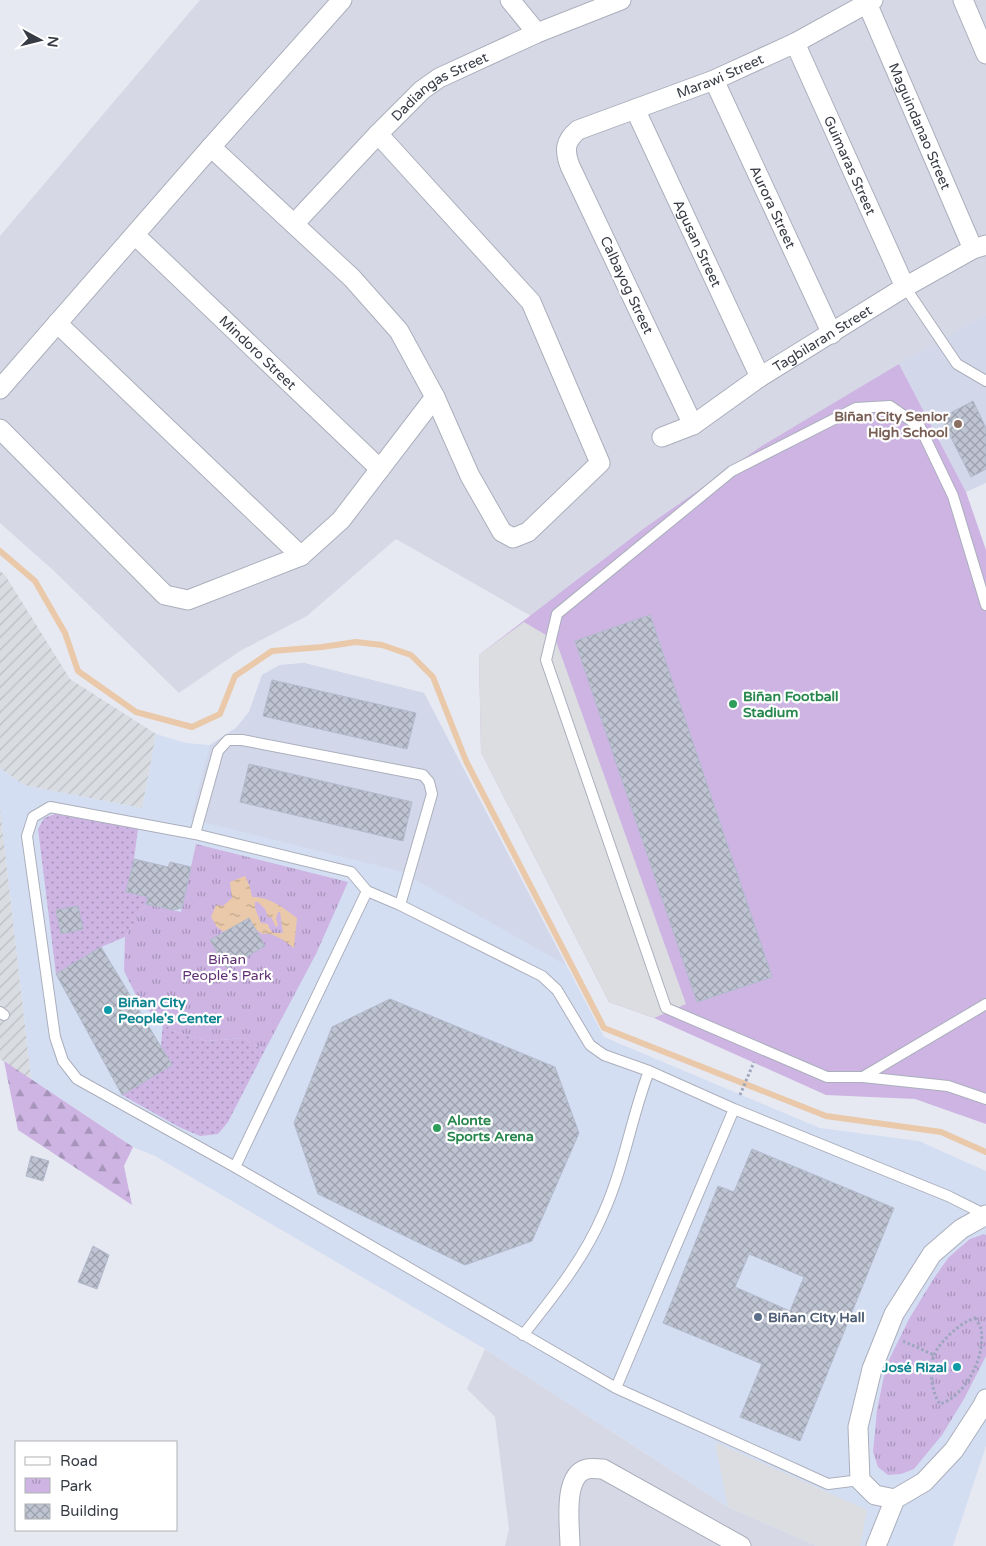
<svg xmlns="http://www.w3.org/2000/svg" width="986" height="1546" font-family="'Varela Round',sans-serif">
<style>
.residential{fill:#d6d9e5}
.commercial{fill:#d4def2}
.industrial{fill:url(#industrial-furrows)}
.education{fill:#d2d7ea}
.grass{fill:url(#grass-dots)}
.forest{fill:url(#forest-firs)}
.park{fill:url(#park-tufts)}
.pitch{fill:#cdb4e3}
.parking{fill:#dcdde0}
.water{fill:url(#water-ripples);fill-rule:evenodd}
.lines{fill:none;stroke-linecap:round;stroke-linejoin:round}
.stream{stroke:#e9c9a9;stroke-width:6}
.building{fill:url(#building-cross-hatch);stroke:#b2bacd;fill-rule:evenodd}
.service-casing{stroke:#abafbc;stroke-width:12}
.minor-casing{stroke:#abafbc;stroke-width:21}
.path{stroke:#9da6bd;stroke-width:3;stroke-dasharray:2.5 2.5;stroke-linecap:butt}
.service{stroke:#fff;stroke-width:10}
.minor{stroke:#fff;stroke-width:19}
.education-dot{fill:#8d6e63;stroke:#fff;stroke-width:2}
.leisure-dot{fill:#2e9e5b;stroke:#fff;stroke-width:2}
.culture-dot{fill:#0f9aa8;stroke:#fff;stroke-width:2}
.service-dot{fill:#5c6f8a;stroke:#fff;stroke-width:2}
.labels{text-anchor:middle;stroke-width:4.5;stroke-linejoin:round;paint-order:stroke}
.street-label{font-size:14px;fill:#373b44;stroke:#fff}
.education-label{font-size:14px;font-weight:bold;fill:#785e54;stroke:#fff;text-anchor:end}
.leisure-label{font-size:14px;font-weight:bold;fill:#27864d;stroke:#fff;text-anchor:start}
.park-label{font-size:14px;fill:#5e2f71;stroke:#fff}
.culture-label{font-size:14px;font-weight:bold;fill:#0d838f;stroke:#fff;text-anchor:start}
.service-label{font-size:14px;font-weight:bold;fill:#4e5e75;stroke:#fff;text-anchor:start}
</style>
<defs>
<pattern id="industrial-furrows" width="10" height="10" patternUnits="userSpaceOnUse" patternTransform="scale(1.25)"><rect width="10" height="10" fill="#d9dce1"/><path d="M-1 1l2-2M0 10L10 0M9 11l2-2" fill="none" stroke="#bbbec2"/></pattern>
<pattern id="grass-dots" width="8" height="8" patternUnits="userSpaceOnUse" patternTransform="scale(1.25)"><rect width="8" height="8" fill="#cdb4e3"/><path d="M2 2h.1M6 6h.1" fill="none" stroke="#a794ba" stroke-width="1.8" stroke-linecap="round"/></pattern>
<pattern id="forest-firs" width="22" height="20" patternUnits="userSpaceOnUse" patternTransform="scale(1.25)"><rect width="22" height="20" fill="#cdb4e3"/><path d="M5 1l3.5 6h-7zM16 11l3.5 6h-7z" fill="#a794ba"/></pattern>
<pattern id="park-tufts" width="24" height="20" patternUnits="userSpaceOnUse" patternTransform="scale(1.25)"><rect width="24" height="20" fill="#cdb4e3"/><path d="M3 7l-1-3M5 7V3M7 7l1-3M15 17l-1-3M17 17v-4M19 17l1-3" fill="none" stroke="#a794ba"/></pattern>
<pattern id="water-ripples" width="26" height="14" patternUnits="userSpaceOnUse" patternTransform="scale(1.25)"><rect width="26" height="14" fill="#e9c9a9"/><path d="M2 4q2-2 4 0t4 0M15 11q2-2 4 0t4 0" fill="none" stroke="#bea48b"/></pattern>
<pattern id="building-cross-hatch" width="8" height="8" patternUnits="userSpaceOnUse" patternTransform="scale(1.25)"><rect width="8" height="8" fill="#bec4d2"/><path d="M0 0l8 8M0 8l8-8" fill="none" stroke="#9ba0ac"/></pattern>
</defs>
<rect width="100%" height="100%" fill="#e7e9f2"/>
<path class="residential" d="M 200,0 L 986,0 L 986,314 L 760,447 L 643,529 L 531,616 L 396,539 L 307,616 L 240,651 L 179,693 L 54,571 L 0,523 L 0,236 Z
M 485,1349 L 728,1507 L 817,1546 L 505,1546 L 509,1529 L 495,1417 L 467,1389 Z"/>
<path class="commercial" d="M 304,663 L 424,693 L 604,1037 L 820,1128 L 919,1141 L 986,1171 L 986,1446 L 953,1546 L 817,1546 L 728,1507 L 485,1349 L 155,1156 L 133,1147 L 31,1079 L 0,808 L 0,768 L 24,785 L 142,808 L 156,734 L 186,743 L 210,745 L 236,728 L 249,712 L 262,675 L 280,665 Z"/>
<path class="industrial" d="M 0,571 L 5,575 L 70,679 L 156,734 L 142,808 L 24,785 L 0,768 Z
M 0,808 L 31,1079 L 0,1059 Z"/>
<path class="education" d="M 986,314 L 986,483 L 966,492 L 899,364 Z
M 304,663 L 424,693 L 566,965 L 400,871 L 191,819 L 210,745 L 236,728 L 249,712 L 262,675 L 280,665 Z"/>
<path class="grass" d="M 55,814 L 138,829 L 134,859 L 126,892 L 148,897 L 146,904 L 125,937 L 101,947 L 56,974 L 38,829 L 44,818 Z
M 163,1022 L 173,1031 L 207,1041 L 243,1038 L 265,1050 L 228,1122 L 218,1134 L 200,1136 L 179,1127 L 122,1095 L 172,1065 L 161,1046 Z"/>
<path class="forest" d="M 4,1061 L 133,1147 L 124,1166 L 132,1205 L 18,1130 Z"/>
<path class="park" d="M 196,844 L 348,882 L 316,954 L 265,1050 L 243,1038 L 207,1041 L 173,1031 L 153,1015 L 138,999 L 124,971 L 125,937 L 146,904 L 181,912 Z
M 984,1234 L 986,1235 L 986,1356 L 964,1399 L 942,1435 L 914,1469 L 901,1474 L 888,1475 L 878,1467 L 873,1452 L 877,1410 L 886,1366 L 909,1319 L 934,1278 L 949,1257 L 970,1239 Z"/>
<path class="pitch" d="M 899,364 L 966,492 L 986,550 L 986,1124 L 915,1099 L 826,1095 L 654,1018 L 609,1002 L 481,752 L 479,655 L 643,529 L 760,447 Z"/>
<path class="parking" d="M 524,622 L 556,641 L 686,1004 L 654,1018 L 609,1002 L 481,752 L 479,655 Z
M 715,1442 L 867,1510 L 860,1546 L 817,1546 L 728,1507 Z"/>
<path class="water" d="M 245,876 L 250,887 L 252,897 C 269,896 284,908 297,918 L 294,948 C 285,941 273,932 262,934 L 254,928 L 224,932 L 217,927 L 211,917 L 216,905 L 223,906 L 232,898 L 230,882 ZM 255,902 L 258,902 L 265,909 L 268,917 L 271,917 L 276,927 L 278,925 L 276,919 L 278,912 L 280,912 L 283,933 L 273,933 L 269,928 L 268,924 L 261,923 L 255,908 Z"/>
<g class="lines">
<path class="stream" d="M 0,551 L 35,581 L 65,633 L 78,671 L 136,712 L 192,727 L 220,714 L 235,676 L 272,651 L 322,647 L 356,642 L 382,645 L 411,655 L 433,677 L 466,761 L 604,1028 L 826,1116 L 941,1132 L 986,1152"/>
</g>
<path class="building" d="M 973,401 L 986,428 L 986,469 L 971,477 L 941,418 Z
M 650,615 L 772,977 L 697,1002 L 575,641 Z
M 272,680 L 416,713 L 407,749 L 263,716 Z
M 249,764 L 412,802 L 403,841 L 240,802 Z
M 134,859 L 168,867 L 170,862 L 191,867 L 182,908 L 173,910 L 146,904 L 148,897 L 126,892 Z
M 78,906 L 83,929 L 61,934 L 56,910 Z
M 249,918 L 265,946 L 227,968 L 210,940 Z
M 101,947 L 172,1065 L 122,1095 L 56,974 Z
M 390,999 L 555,1067 L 579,1133 L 532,1241 L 465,1265 L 318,1194 L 294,1123 L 332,1027 Z
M 752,1149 L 894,1208 L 800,1441 L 740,1417 L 762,1364 L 663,1323 L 718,1186 L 734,1192 ZM 749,1254 L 804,1277 L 790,1311 L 735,1287 Z
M 31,1156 L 49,1161 L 43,1181 L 26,1176 Z
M 93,1246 L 109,1255 L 97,1289 L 78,1282 Z"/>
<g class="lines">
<defs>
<path id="service" d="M 905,287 L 957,364 L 986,381
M 986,605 L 953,496 L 920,427 L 890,406 L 856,408 L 732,471 L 557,614 L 546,660 L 666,1008 L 827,1077 L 863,1077 L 948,1086 L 986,1099
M 195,834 L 218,751 L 228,740 L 242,740 L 423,775 L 429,782 L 432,794 L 400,905
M 0,1012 L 4,1015
M 863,1077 L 986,1004
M 235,1167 L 367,891
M 523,1335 C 553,1297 584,1259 603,1214 C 624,1168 631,1118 649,1071
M 616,1388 L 734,1109
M 860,1480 L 828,1484 L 616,1388 L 235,1167 L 77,1079 L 63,1061 L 55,1037 L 27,836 L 33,817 L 50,807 L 195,834 L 351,872 L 367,891 L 400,905 L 542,976 L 557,990 L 590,1045 L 604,1055 L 649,1071 L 734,1109 L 948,1196 L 986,1215"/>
<g id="minor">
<path d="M 510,0 L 537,33"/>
<path d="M 963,0 L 986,54"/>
<path id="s1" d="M 867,3 L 973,249"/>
<path id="s2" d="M 795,43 L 905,287"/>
<path id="s3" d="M 714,80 L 832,334"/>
<path id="s4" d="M 635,109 L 760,377"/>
<path d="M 211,147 L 352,278 L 399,331 L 435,397 L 470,476 L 502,532 L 513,538 L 528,532 L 600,463 L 531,302 L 378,134"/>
<path id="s5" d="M 294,224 L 378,134 L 422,90 L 439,78 L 537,33 L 621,0"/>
<path id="s6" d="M 135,235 L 380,469"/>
<path d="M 57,323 L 301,556"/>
<path d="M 0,389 L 211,147 L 342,0"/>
<path id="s7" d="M 693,425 L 570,166 C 564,150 565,141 578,130 L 714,80 L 795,43 L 873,0"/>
<path d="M 0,429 L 165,595 L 188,600 L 301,556 L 341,520 L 435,397"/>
<path id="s8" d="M 662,437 L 693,425 L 760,377 L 905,287 L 973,249 L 986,245"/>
<path d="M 895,1499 L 875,1495 L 860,1480 L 858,1427 L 872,1369 L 894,1314 L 932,1254 L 961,1229 L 986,1215"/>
<path d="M 570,1546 C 570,1527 562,1475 587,1469 C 591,1468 598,1469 603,1469 L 741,1546"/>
<path d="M 876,1546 L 895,1499 L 924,1482 L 954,1450 L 982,1407 L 986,1399"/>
</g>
</defs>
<use href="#service" class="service-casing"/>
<use href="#minor" class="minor-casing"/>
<path class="path" d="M 740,1095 L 754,1062
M 975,1318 C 977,1321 980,1325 981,1329 C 986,1356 966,1396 940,1404 C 931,1392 929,1368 934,1355 C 940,1341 961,1322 975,1318 Z
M 903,1341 L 934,1355"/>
<use href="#service" class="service"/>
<use href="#minor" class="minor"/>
</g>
<circle class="education-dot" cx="958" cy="424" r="5"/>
<g class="leisure-dot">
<circle cx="733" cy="704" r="5"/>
<circle cx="437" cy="1128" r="5"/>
</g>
<g class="culture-dot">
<circle cx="108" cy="1010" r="5"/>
<circle cx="957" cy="1367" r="5"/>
</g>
<circle class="service-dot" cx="758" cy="1317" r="5"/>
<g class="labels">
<g class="street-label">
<text dy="5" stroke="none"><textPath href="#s7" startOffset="479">Marawi Street</textPath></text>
<text dy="5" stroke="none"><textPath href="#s5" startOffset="202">Dadiangas Street</textPath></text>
<text dy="5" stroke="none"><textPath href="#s1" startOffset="134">Maguindanao Street</textPath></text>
<text dy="5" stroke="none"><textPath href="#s2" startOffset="134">Guimaras Street</textPath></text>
<text dy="5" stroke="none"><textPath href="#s3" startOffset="140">Aurora Street</textPath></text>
<text dy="5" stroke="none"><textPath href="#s4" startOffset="148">Agusan Street</textPath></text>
<text transform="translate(627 285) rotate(65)" y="5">Calbayog Street</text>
<text dy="5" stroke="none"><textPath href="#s8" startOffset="189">Tagbilaran Street</textPath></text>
<text dy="5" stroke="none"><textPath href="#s6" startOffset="170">Mindoro Street</textPath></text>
</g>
<g class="education-label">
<text x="948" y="421">Biñan City Senior<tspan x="948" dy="16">High School</tspan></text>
</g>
<g class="leisure-label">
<text x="743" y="701">Biñan Football<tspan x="743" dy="16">Stadium</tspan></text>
<text x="447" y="1125">Alonte<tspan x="447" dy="16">Sports Arena</tspan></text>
</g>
<g class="park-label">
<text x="227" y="964">Biñan<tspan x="227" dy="16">People's Park</tspan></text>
</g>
<g class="culture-label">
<text x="118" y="1007">Biñan City<tspan x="118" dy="16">People's Center</tspan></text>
<text x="947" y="1372" text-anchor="end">José Rizal</text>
</g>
<g class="service-label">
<text x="768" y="1322">Biñan City Hall</text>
</g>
</g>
<rect x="15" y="1441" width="162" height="90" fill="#ffffff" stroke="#afb1b4"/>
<rect x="25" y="1457" width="25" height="8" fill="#ffffff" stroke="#afb1b4"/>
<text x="60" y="1466" font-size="15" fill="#373b44">Road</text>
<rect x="25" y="1478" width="25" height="15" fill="url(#park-tufts)" stroke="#afb1b4"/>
<text x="60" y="1491" font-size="15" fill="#373b44">Park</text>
<rect x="25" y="1504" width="25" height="15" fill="url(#building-cross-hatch)" stroke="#afb1b4"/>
<text x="60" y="1516" font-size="15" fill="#373b44">Building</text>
<g transform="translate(40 40) rotate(97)" stroke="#ffffff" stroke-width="4" paint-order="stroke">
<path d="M0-4L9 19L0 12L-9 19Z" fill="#373b44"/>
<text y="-8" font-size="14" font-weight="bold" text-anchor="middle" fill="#373b44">N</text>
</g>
</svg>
